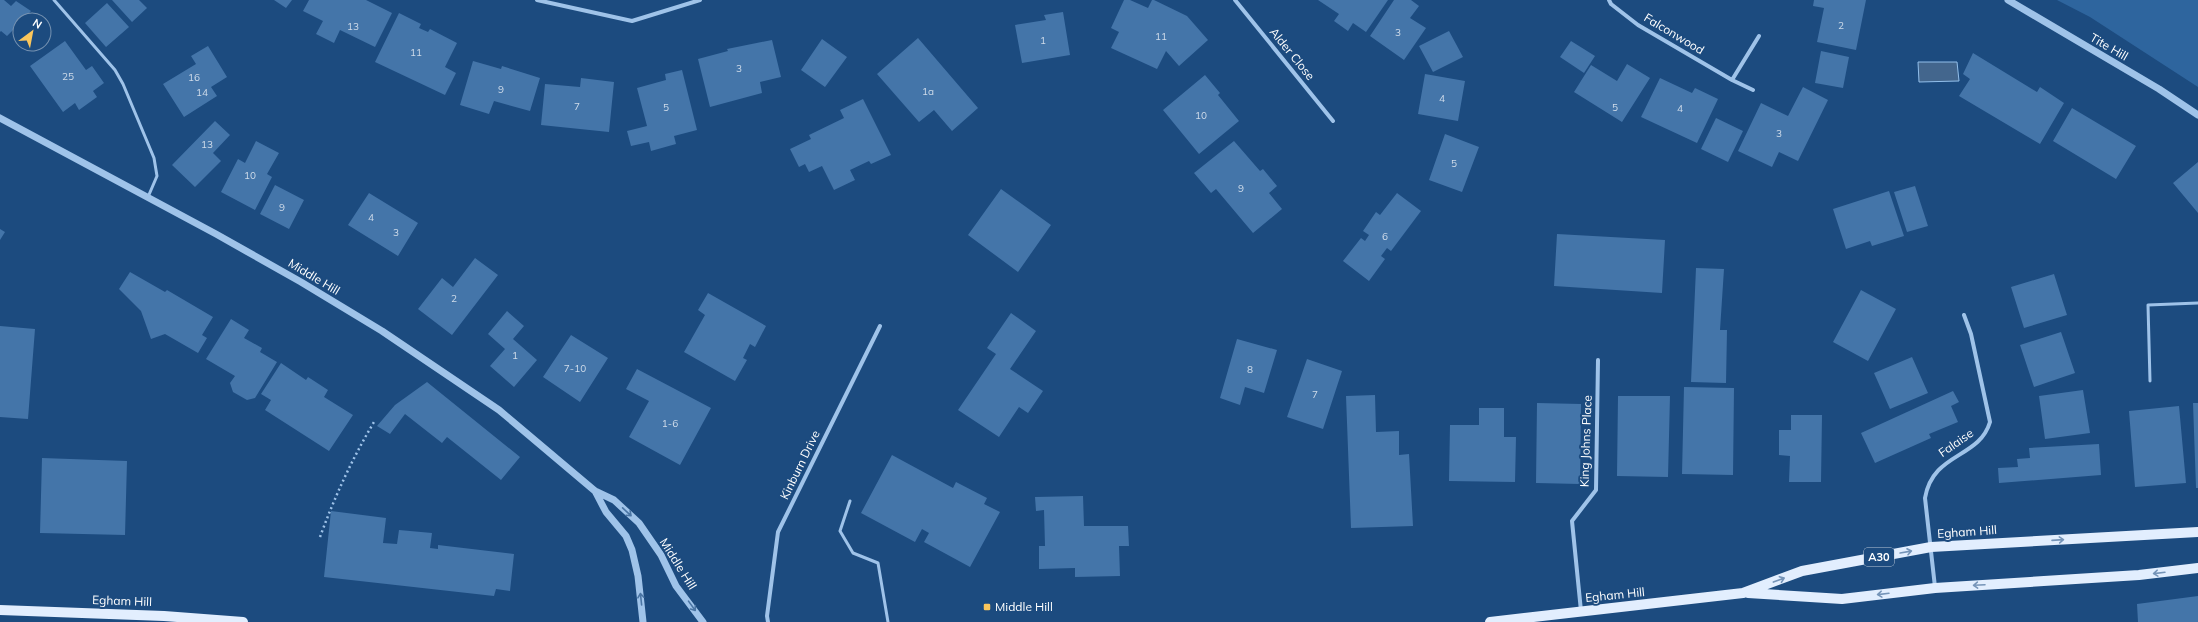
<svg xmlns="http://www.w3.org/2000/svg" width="2198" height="622" font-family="Mulish,sans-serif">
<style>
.green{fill:#2e659e}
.water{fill:#43668d;stroke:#92bfeb}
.building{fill:#4475a9}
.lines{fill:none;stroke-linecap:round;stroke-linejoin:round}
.path{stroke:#9fc3e9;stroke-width:2.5;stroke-dasharray:2 3;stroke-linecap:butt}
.service{stroke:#9fc3e9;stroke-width:3}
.minor{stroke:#9fc3e9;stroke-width:4}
.tertiary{stroke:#9fc3e9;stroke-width:7}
.primary{stroke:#e2eefe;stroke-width:10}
.oneway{stroke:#4a75a4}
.oneway2{stroke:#7594b8}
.poi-dot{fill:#fac65c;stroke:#1c4b7f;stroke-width:1.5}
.labels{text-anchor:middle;stroke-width:4;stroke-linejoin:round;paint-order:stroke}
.number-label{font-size:10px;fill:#d0dcea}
.shield{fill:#1c4b7f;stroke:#bbc9d9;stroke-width:1}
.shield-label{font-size:11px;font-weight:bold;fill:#fff}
.street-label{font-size:12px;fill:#fff;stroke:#1c4b7f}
.poi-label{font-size:12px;fill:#fff;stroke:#1c4b7f;text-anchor:start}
</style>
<rect width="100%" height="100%" fill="#1c4b7f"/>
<path class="green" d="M 2057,0 L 2198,0 L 2198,87 L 2090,17 Z"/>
<path class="water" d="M 1918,62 L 1957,62 L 1959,81 L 1919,82 Z"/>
<path class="building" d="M 0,0 L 4,0 L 11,6 L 16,1 L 31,11 L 23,20 L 20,20 L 20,23 L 7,36 L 1,31 L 0,32 Z
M 112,0 L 139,0 L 147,8 L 132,22 Z
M 274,0 L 292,0 L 286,8 Z
M 309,0 L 366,0 L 392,13 L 375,47 L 340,30 L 334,43 L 316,34 L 323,21 L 303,11 Z
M 1124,0 L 1130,0 L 1148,8 L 1152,0 L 1154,0 L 1187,16 L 1208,40 L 1179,66 L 1166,51 L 1157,69 L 1111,48 L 1119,32 L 1111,28 Z
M 1318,0 L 1388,0 L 1366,32 L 1353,23 L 1348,31 L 1334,21 L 1339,14 Z
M 1394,0 L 1411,0 L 1419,6 L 1410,18 L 1426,28 L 1404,60 L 1370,36 Z
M 1814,0 L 1866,0 L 1856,50 L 1817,42 L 1824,8 L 1813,6 Z
M 107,3 L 129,27 L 106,47 L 85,23 Z
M 1063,12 L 1070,55 L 1022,63 L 1015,25 L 1046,20 L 1044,15 Z
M 399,13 L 421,24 L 419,28 L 428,32 L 430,29 L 457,43 L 445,67 L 456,73 L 445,95 L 375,62 Z
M 1449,31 L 1463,57 L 1433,72 L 1419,46 Z
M 918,38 L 978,108 L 952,131 L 934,110 L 919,122 L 877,74 Z
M 822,39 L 847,57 L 825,87 L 801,70 Z
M 772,40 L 781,77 L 760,82 L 762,93 L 710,107 L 698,59 L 728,51 L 727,49 Z
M 65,41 L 86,70 L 92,66 L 104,83 L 93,91 L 97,97 L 79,110 L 75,103 L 63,112 L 30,66 Z
M 1571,41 L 1595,56 L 1584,73 L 1560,57 Z
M 208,46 L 227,77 L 211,87 L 217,96 L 184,117 L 163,84 L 196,64 L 191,56 Z
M 1821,51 L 1849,57 L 1843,88 L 1815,83 Z
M 1973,53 L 2037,92 L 2040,87 L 2064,103 L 2040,144 L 1959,96 L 1970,79 L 1963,74 Z
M 473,61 L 501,69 L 502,66 L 540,78 L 530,111 L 494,101 L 489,114 L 460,105 Z
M 1627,64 L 1650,78 L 1622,122 L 1574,92 L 1591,65 L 1617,81 Z
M 682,70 L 697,130 L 674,136 L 676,144 L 651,151 L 649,142 L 631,146 L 627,131 L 647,126 L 637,88 L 666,80 L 665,74 Z
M 1425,74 L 1465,81 L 1458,121 L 1418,114 Z
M 1205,75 L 1220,93 L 1218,95 L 1239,121 L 1199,154 L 1163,110 Z
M 581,78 L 614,82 L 609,132 L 541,125 L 545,84 L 580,87 Z
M 1660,78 L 1692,93 L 1695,88 L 1718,99 L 1697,143 L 1641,117 Z
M 1803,87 L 1828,100 L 1798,161 L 1779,152 L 1772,167 L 1738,151 L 1761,103 L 1788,116 Z
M 863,99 L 891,155 L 871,164 L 869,161 L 850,170 L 855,180 L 834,190 L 822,166 L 809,172 L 805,164 L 799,167 L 790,149 L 811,139 L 809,135 L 844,118 L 840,110 Z
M 2072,108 L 2136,146 L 2116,179 L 2053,141 Z
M 1716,118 L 1743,131 L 1728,162 L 1701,149 Z
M 215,121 L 230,135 L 213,153 L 221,161 L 195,187 L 172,165 Z
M 1445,134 L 1479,147 L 1462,192 L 1429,180 Z
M 256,141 L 279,153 L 267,174 L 272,177 L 255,210 L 221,192 L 238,159 L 245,163 Z
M 1234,141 L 1260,171 L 1263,169 L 1277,186 L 1269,193 L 1282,209 L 1253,233 L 1216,189 L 1211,193 L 1194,173 Z
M 2198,162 L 2198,213 L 2173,183 Z
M 275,185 L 304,200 L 289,229 L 260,214 Z
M 1915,186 L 1928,226 L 1907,232 L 1894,192 Z
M 1001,189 L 1051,225 L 1018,272 L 968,235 Z
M 1889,191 L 1904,236 L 1872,246 L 1870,241 L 1846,249 L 1833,209 Z
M 369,193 L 418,223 L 398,256 L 348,225 Z
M 1397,193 L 1421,211 L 1391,251 L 1387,248 L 1381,256 L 1385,259 L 1369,281 L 1343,261 L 1361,238 L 1365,241 L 1369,235 L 1363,231 L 1376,212 L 1380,215 Z
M 0,229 L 5,232 L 0,240 Z
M 1557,234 L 1665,240 L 1662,293 L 1554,286 Z
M 475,258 L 498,275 L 452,335 L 418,309 L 442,278 L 453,287 Z
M 1696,268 L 1724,269 L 1720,330 L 1727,330 L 1726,383 L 1691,382 Z
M 130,272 L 165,292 L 167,290 L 213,317 L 202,335 L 207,338 L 198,353 L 165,334 L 151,339 L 141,311 L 119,289 Z
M 2054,274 L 2067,315 L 2024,328 L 2011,287 Z
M 1861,290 L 1896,309 L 1868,361 L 1833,342 Z
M 708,293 L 766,326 L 755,347 L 750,344 L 743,358 L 747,360 L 735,381 L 684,352 L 705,315 L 698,310 Z
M 507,311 L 524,326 L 513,339 L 537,360 L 514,387 L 490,366 L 505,349 L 488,334 Z
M 1011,313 L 1036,331 L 1010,369 L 1043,391 L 1028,413 L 1019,407 L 999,437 L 958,410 L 996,354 L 987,348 Z
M 231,319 L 249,330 L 244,338 L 262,348 L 260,352 L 277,362 L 255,398 L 247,400 L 233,392 L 230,383 L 235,376 L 206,359 Z
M 0,326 L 35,329 L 28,419 L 0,417 Z
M 2061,332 L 2075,373 L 2034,387 L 2020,345 Z
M 571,335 L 608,358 L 580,402 L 543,377 Z
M 1237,339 L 1277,350 L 1264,393 L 1245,387 L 1240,405 L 1220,398 Z
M 1912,357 L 1928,393 L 1890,409 L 1874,373 Z
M 1307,359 L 1342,371 L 1323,429 L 1287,417 Z
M 281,363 L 306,380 L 308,377 L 328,390 L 324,397 L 353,415 L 329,451 L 265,410 L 271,400 L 261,394 Z
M 637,369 L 711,408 L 680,465 L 629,437 L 649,401 L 626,389 Z
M 427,382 L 520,457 L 501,480 L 447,437 L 442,443 L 405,414 L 390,434 L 377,426 L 395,405 Z
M 1684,387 L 1734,388 L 1733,475 L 1682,474 Z
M 2083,390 L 2090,433 L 2045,439 L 2039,396 Z
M 1953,391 L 1959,402 L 1951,406 L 1958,422 L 1929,434 L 1931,438 L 1875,463 L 1861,433 Z
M 1375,395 L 1376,432 L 1399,431 L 1399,455 L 1409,454 L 1413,526 L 1351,528 L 1346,396 Z
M 1618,396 L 1670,396 L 1668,477 L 1617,476 Z
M 1537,403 L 1581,404 L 1580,484 L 1536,483 Z
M 2193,403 L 2198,403 L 2198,488 L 2196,488 Z
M 2179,406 L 2186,483 L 2135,487 L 2129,411 Z
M 1479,408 L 1504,408 L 1504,437 L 1516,437 L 1515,482 L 1449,481 L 1450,425 L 1479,425 Z
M 1791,415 L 1822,415 L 1821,482 L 1789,482 L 1790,456 L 1779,455 L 1779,430 L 1791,430 Z
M 2099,444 L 2101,475 L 1999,483 L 1998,468 L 2018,467 L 2017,459 L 2030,458 L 2029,448 Z
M 892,455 L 953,488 L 956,482 L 987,498 L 984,504 L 1000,512 L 970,567 L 924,542 L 929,533 L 922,529 L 915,542 L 861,513 Z
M 42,458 L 127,461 L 125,535 L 40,533 Z
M 1083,496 L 1084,526 L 1128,526 L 1129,546 L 1119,546 L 1120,576 L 1075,577 L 1075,568 L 1039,569 L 1039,546 L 1045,546 L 1044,510 L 1036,511 L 1035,497 Z
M 331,511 L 386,518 L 383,543 L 397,544 L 399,530 L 432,533 L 430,548 L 438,549 L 438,545 L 514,554 L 510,591 L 496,589 L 494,596 L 324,577 Z
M 2198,596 L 2198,622 L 2138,622 L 2137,604 Z"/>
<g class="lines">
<path class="path" d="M 320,537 C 335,496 352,459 374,422"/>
<path class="service" d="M 54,0 L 115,70 L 123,84 L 154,158 L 157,176 L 148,197
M 2150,381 L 2148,305 L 2198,303
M 850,501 L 840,531 L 853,553 L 878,563 L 888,622"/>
<path class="minor" d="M 537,0 L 632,21 L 700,0
M 1235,0 L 1333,121
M 1609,0 L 1611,4 L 1638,25 L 1732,80 L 1759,36
M 1732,80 L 1753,90
M 1935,587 L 1925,498 C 1933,452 1979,459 1990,422 L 1971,334 L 1964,315
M 1581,611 L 1572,521 L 1596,490 L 1598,360
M 768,622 L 767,616 L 778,532 L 880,326"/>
<path class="tertiary" d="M 2008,0 L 2159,89 L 2198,115
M 0,118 L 216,234 L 301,282 L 382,331 L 499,410 L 595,491 L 614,500 L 639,523 L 661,555 L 676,586 L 703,622
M 595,491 L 606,512 L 626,536 L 632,550 L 638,576 L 643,622"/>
<path class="primary" d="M 1748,593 L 1842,599 L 1935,588 L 2139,575 L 2198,568
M 0,610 L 164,616 L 243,622
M 1490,622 L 1743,593 L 1802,571 L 1931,547 L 2198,532"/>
</g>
<defs><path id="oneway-shaft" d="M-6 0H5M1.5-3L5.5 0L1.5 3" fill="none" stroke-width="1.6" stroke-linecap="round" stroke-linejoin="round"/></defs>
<g class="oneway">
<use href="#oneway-shaft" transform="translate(627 512) rotate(43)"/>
<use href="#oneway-shaft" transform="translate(641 599) rotate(-96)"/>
<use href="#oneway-shaft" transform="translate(692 606) rotate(54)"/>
</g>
<g class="oneway2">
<use href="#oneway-shaft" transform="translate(2058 540) rotate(-4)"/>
<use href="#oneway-shaft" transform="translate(1906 552) rotate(-10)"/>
<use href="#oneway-shaft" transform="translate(2159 573) rotate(173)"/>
<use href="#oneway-shaft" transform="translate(1779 580) rotate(-20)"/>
<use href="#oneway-shaft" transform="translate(1979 585) rotate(177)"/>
<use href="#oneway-shaft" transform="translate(1883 594) rotate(173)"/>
</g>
<rect class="poi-dot" x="983" y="603" width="8" height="8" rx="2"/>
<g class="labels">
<g class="number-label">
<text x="1841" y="29">2</text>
<text x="353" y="30">13</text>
<text x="1398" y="36">3</text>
<text x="1161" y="40">11</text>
<text x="1043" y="44">1</text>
<text x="416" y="56">11</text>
<text x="739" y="72">3</text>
<text x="68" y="80">25</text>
<text x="194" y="81">16</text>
<text x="501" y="93">9</text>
<text x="928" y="95">1a</text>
<text x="202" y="96">14</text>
<text x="1442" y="102">4</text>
<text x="577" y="110">7</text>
<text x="666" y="111">5</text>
<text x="1615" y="111">5</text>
<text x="1680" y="112">4</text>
<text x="1201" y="119">10</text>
<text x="1779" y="137">3</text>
<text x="207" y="148">13</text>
<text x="1454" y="167">5</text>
<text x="250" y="179">10</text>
<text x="1241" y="192">9</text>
<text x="282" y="211">9</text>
<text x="371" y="221">4</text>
<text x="396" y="236">3</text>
<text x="1385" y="240">6</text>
<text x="454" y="302">2</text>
<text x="515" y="359">1</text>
<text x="575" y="372">7-10</text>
<text x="1250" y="373">8</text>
<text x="1315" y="398">7</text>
<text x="670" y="427">1-6</text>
</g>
<rect class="shield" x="1864" y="548" width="30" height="18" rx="3"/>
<g class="shield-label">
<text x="1879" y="561">A30</text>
</g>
<g class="street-label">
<text transform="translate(1674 34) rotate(31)" y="4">Falconwood</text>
<text transform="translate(2109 47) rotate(30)" y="4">Tite Hill</text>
<text transform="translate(1292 54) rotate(51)" y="4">Alder Close</text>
<text transform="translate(314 277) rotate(31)" y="4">Middle Hill</text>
<text transform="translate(1586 441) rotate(-88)" y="4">King Johns Place</text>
<text transform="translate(1956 443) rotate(-35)" y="4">Falaise</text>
<text transform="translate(800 465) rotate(-64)" y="4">Kinburn Drive</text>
<text transform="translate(1967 532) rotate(-4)" y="4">Egham Hill</text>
<text transform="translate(678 564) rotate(58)" y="4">Middle Hill</text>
<text transform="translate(1615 595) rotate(-6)" y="4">Egham Hill</text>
<text transform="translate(122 601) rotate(2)" y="4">Egham Hill</text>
</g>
<g class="poi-label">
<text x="995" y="611">Middle Hill</text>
</g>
</g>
<g transform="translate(32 32) rotate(32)"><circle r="19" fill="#1c4b7f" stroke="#7793b2"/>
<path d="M0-3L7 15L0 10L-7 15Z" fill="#fac65c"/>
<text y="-6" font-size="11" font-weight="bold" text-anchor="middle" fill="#ffffff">N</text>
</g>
</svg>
